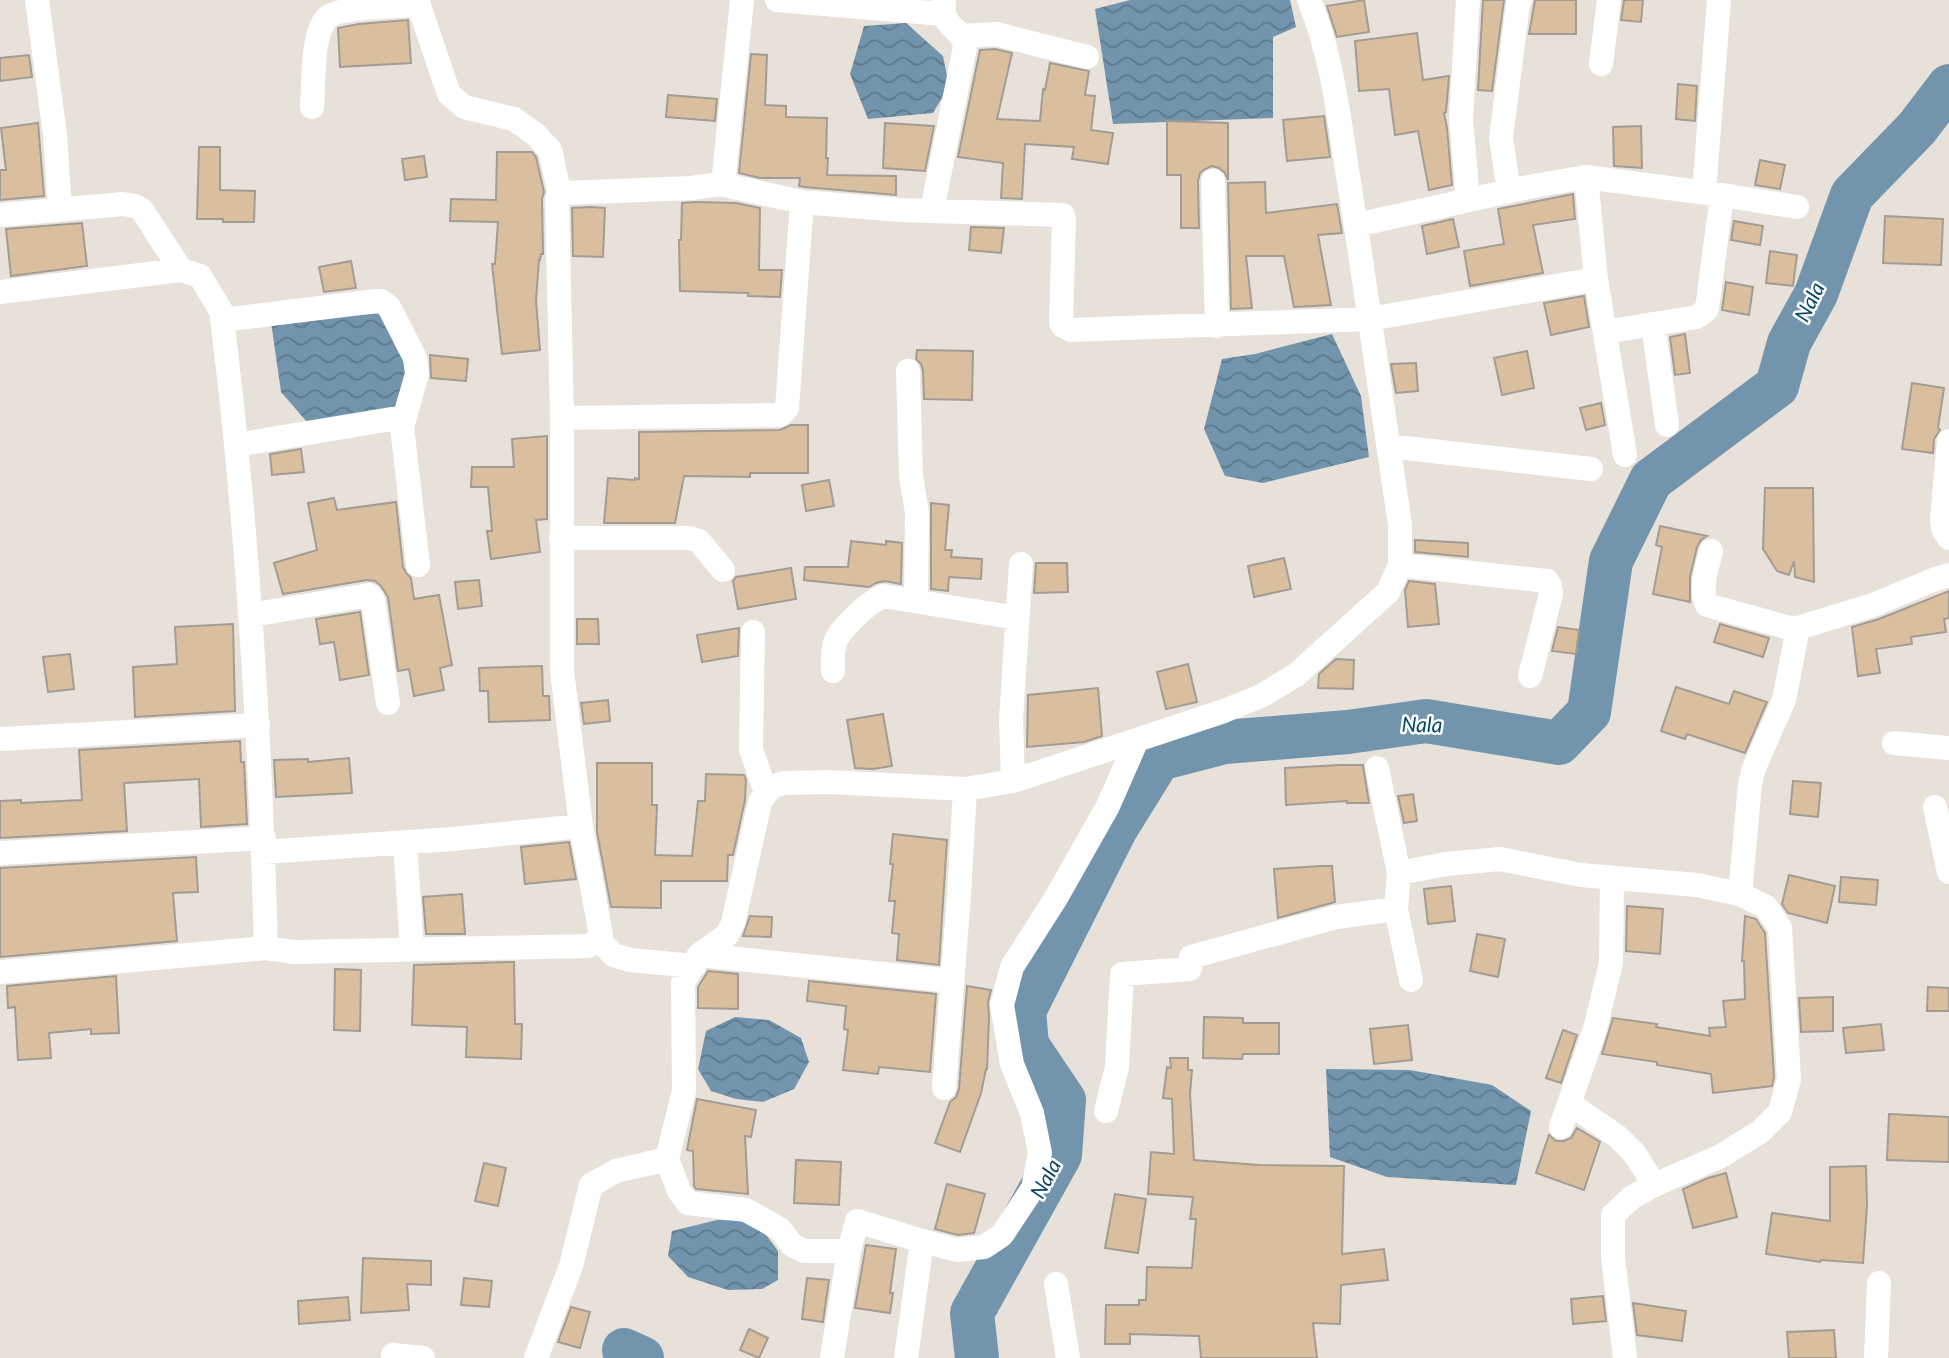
<svg xmlns="http://www.w3.org/2000/svg" width="1949" height="1358" font-family="Lato,sans-serif">
<style>
.water{fill:url(#water-waves)}
.lines{fill:none;stroke-linecap:round;stroke-linejoin:round}
.river{stroke:#7295ad;stroke-width:44}
.building{fill:#dabf9f;stroke:#a39c95;stroke-width:2}
.minor{stroke:#fff;stroke-width:24}
.labels{text-anchor:middle;stroke-width:5;stroke-linejoin:round;paint-order:stroke}
.water-label{font-size:21px;font-style:italic;fill:#044769;stroke:#fff}
</style>
<defs>
<pattern id="water-waves" width="16" height="10" patternUnits="userSpaceOnUse" patternTransform="scale(1.75)"><rect width="16" height="10" fill="#7295ad"/><path d="M0 5q4-4 8 0t8 0" fill="none" stroke="#5d798c"/></pattern>
</defs>
<rect width="100%" height="100%" fill="#e8e1d9"/>
<path class="water" d="M 1130,0 L 1290,0 L 1296,27 L 1273,37 L 1273,118 L 1113,124 L 1095,9 Z
M 906,23 L 943,56 L 949,86 L 933,113 L 868,119 L 850,74 L 864,26 Z
M 383,313 L 409,360 L 395,407 L 307,422 L 281,392 L 271,322 Z
M 1332,334 L 1361,396 L 1369,457 L 1263,483 L 1225,476 L 1204,429 L 1222,359 L 1255,354 Z
M 735,1017 L 769,1020 L 801,1038 L 809,1062 L 794,1089 L 763,1102 L 736,1099 L 711,1091 L 698,1069 L 706,1031 Z
M 1326,1069 L 1410,1070 L 1492,1085 L 1531,1111 L 1516,1185 L 1387,1177 L 1330,1157 Z
M 717,1220 L 756,1221 L 778,1251 L 778,1280 L 762,1289 L 728,1290 L 688,1277 L 668,1256 L 672,1231 Z"/>
<g class="lines">
<path class="river" d="M 624,1350 L 642,1358
M 977,1358 L 972,1313 L 1060,1155 L 1064,1100 L 1027,1045 L 1024,1011 L 1115,830 L 1159,759 L 1225,742 L 1348,732 L 1426,721 L 1559,743 L 1589,712 L 1611,561 L 1651,480 L 1777,386 L 1789,343 L 1816,294 L 1852,195 L 1917,128 L 1949,86"/>
</g>
<path class="building" d="M 1364,0 L 1369,32 L 1337,37 L 1327,6 Z
M 1483,0 L 1504,0 L 1492,91 L 1478,90 Z
M 1535,0 L 1576,0 L 1576,34 L 1529,34 Z
M 1624,0 L 1643,0 L 1641,22 L 1621,20 Z
M 408,20 L 411,63 L 340,67 L 338,28 L 359,24 Z
M 1417,33 L 1423,80 L 1449,76 L 1446,112 L 1444,113 L 1447,128 L 1452,185 L 1429,190 L 1418,131 L 1395,135 L 1389,89 L 1359,91 L 1355,41 Z
M 995,49 L 1012,53 L 997,119 L 1040,121 L 1043,89 L 1045,90 L 1050,63 L 1089,71 L 1085,95 L 1095,96 L 1091,130 L 1113,133 L 1108,164 L 1072,159 L 1074,147 L 1025,144 L 1022,199 L 1001,198 L 1003,163 L 958,157 L 980,50 Z
M 751,54 L 767,55 L 765,105 L 786,106 L 786,117 L 827,118 L 826,158 L 828,158 L 827,175 L 896,176 L 896,195 L 804,187 L 799,186 L 800,178 L 760,178 L 739,173 Z
M 29,55 L 32,77 L 0,81 L 0,58 Z
M 1678,84 L 1697,86 L 1695,121 L 1676,119 Z
M 668,95 L 717,99 L 715,121 L 666,117 Z
M 1324,116 L 1330,157 L 1287,161 L 1283,120 Z
M 1167,121 L 1228,123 L 1228,180 L 1225,173 L 1219,168 L 1212,166 L 1205,169 L 1200,173 L 1198,181 L 1199,228 L 1181,228 L 1181,175 L 1167,175 Z
M 38,123 L 44,196 L 0,200 L 0,170 L 6,170 L 1,128 Z
M 885,123 L 934,126 L 925,171 L 883,168 Z
M 1641,126 L 1642,168 L 1614,166 L 1613,127 Z
M 199,147 L 220,147 L 220,190 L 255,191 L 254,222 L 223,222 L 223,219 L 197,219 Z
M 497,152 L 532,152 L 536,157 L 544,192 L 542,199 L 543,254 L 541,254 L 540,260 L 539,260 L 536,301 L 540,350 L 502,354 L 492,264 L 495,264 L 498,222 L 450,221 L 451,199 L 496,200 Z
M 424,156 L 427,177 L 405,180 L 402,159 Z
M 1760,160 L 1785,165 L 1780,189 L 1755,185 Z
M 1265,182 L 1266,213 L 1337,204 L 1342,233 L 1318,235 L 1331,305 L 1294,307 L 1284,256 L 1246,256 L 1252,308 L 1231,309 L 1228,183 Z
M 1573,194 L 1575,219 L 1533,225 L 1543,273 L 1470,286 L 1464,251 L 1504,244 L 1498,209 Z
M 695,202 L 736,203 L 760,208 L 759,270 L 782,270 L 780,297 L 748,296 L 748,293 L 680,291 L 679,240 L 681,240 L 682,203 Z
M 590,207 L 605,208 L 603,257 L 573,256 L 572,208 Z
M 1885,216 L 1943,219 L 1941,265 L 1883,263 Z
M 1453,219 L 1459,247 L 1427,254 L 1422,226 Z
M 1734,221 L 1763,226 L 1760,245 L 1731,240 Z
M 82,223 L 87,266 L 11,276 L 6,229 Z
M 971,227 L 1004,228 L 1001,253 L 969,250 Z
M 1770,251 L 1797,255 L 1793,286 L 1766,283 Z
M 351,261 L 356,288 L 324,292 L 319,267 Z
M 1726,282 L 1753,287 L 1749,315 L 1722,310 Z
M 1584,296 L 1589,327 L 1551,335 L 1544,303 Z
M 1685,334 L 1690,373 L 1675,375 L 1670,337 Z
M 917,350 L 973,351 L 972,400 L 924,399 L 923,371 L 921,364 L 916,359 Z
M 1527,351 L 1534,388 L 1502,395 L 1494,358 Z
M 430,355 L 468,359 L 466,381 L 431,378 Z
M 1416,363 L 1418,391 L 1396,393 L 1391,364 Z
M 1912,383 L 1944,388 L 1938,428 L 1940,430 L 1934,439 L 1933,453 L 1902,449 Z
M 1601,403 L 1605,425 L 1586,430 L 1580,408 Z
M 791,425 L 808,425 L 808,473 L 750,473 L 750,477 L 684,476 L 675,523 L 604,523 L 608,478 L 635,480 L 635,478 L 639,479 L 639,432 L 780,430 Z
M 547,436 L 547,519 L 536,520 L 540,552 L 491,559 L 487,531 L 492,531 L 488,487 L 471,487 L 472,467 L 514,467 L 512,439 Z
M 301,449 L 304,472 L 272,475 L 270,454 Z
M 829,480 L 834,506 L 806,511 L 802,485 Z
M 1765,488 L 1813,488 L 1814,582 L 1795,577 L 1794,561 L 1789,575 L 1777,571 L 1763,549 Z
M 334,498 L 337,510 L 396,502 L 403,567 L 406,573 L 411,578 L 414,599 L 439,595 L 452,665 L 440,668 L 444,690 L 414,696 L 409,669 L 398,671 L 388,597 L 381,586 L 375,581 L 367,580 L 283,594 L 274,563 L 317,550 L 308,503 Z
M 931,503 L 949,505 L 945,550 L 952,550 L 951,557 L 982,559 L 981,579 L 949,577 L 948,591 L 931,589 Z
M 1660,526 L 1707,536 L 1701,540 L 1697,547 L 1690,577 L 1690,602 L 1653,594 L 1662,547 L 1656,545 Z
M 1415,540 L 1468,543 L 1468,557 L 1415,552 Z
M 851,541 L 886,545 L 886,541 L 902,543 L 901,584 L 885,581 L 876,583 L 869,587 L 804,580 L 805,567 L 848,567 Z
M 1284,558 L 1291,589 L 1254,597 L 1248,566 Z
M 1036,563 L 1067,563 L 1068,592 L 1034,593 Z
M 791,568 L 796,599 L 738,609 L 733,581 L 736,577 Z
M 479,580 L 482,606 L 458,609 L 455,582 Z
M 1409,581 L 1435,584 L 1439,624 L 1408,627 L 1405,590 Z
M 1949,591 L 1949,618 L 1944,619 L 1946,632 L 1911,637 L 1912,644 L 1876,649 L 1880,673 L 1858,676 L 1852,627 L 1879,619 Z
M 360,612 L 369,675 L 340,680 L 334,642 L 320,644 L 316,619 Z
M 577,619 L 598,619 L 599,644 L 577,644 Z
M 233,624 L 235,711 L 135,717 L 133,667 L 177,664 L 175,627 Z
M 1720,624 L 1769,638 L 1763,657 L 1714,642 Z
M 1558,627 L 1579,630 L 1576,654 L 1552,651 Z
M 739,628 L 738,656 L 702,662 L 697,635 Z
M 70,654 L 74,689 L 48,692 L 43,657 Z
M 1336,659 L 1354,660 L 1353,689 L 1318,688 L 1319,674 Z
M 1188,664 L 1197,702 L 1166,709 L 1157,672 Z
M 542,666 L 543,696 L 549,696 L 550,720 L 489,722 L 488,691 L 480,691 L 479,668 Z
M 1676,687 L 1729,704 L 1734,691 L 1767,702 L 1745,753 L 1687,734 L 1685,739 L 1661,731 Z
M 1098,688 L 1102,736 L 1084,742 L 1027,747 L 1028,695 Z
M 608,700 L 610,721 L 584,724 L 581,703 Z
M 883,714 L 892,766 L 873,769 L 855,768 L 847,720 Z
M 240,741 L 241,762 L 244,762 L 247,824 L 201,827 L 199,779 L 124,783 L 127,831 L 0,838 L 0,801 L 21,800 L 21,803 L 82,800 L 79,750 Z
M 349,758 L 352,793 L 276,797 L 274,760 L 308,759 L 308,762 Z
M 597,763 L 652,763 L 652,805 L 657,805 L 655,855 L 692,856 L 698,801 L 705,801 L 706,774 L 744,775 L 746,780 L 745,800 L 733,855 L 728,855 L 727,881 L 661,881 L 661,908 L 611,907 L 597,832 Z
M 1340,765 L 1363,765 L 1369,803 L 1347,803 L 1347,801 L 1286,805 L 1285,768 Z
M 1793,781 L 1821,783 L 1818,817 L 1790,814 Z
M 1413,794 L 1417,821 L 1404,823 L 1398,796 Z
M 893,834 L 947,840 L 939,965 L 897,960 L 899,934 L 892,933 L 895,901 L 889,901 L 893,864 L 890,864 Z
M 569,842 L 576,879 L 525,884 L 521,847 Z
M 196,857 L 198,892 L 173,893 L 177,941 L 0,957 L 0,868 Z
M 1321,866 L 1332,866 L 1335,902 L 1278,918 L 1274,869 Z
M 1789,875 L 1835,886 L 1827,923 L 1788,913 L 1782,904 Z
M 1841,877 L 1878,880 L 1876,905 L 1839,902 Z
M 1451,886 L 1455,921 L 1428,924 L 1424,889 Z
M 462,894 L 465,934 L 426,934 L 423,897 Z
M 1627,906 L 1663,909 L 1660,954 L 1626,951 Z
M 750,916 L 772,917 L 771,937 L 743,936 Z
M 1745,916 L 1756,919 L 1765,933 L 1774,1077 L 1772,1086 L 1713,1093 L 1711,1074 L 1657,1065 L 1657,1062 L 1602,1054 L 1613,1018 L 1657,1024 L 1656,1027 L 1710,1036 L 1709,1028 L 1726,1027 L 1723,1001 L 1745,999 L 1744,961 L 1742,961 Z
M 1477,934 L 1505,939 L 1498,977 L 1470,971 Z
M 512,962 L 514,962 L 515,1024 L 522,1024 L 521,1059 L 466,1057 L 467,1027 L 412,1025 L 414,965 Z
M 335,969 L 361,970 L 360,1031 L 334,1030 Z
M 708,971 L 738,974 L 738,1009 L 698,1008 L 698,987 Z
M 116,976 L 119,1033 L 91,1034 L 91,1029 L 49,1033 L 51,1058 L 18,1060 L 15,1007 L 8,1008 L 7,986 Z
M 809,981 L 936,994 L 930,1072 L 879,1067 L 878,1074 L 843,1070 L 848,1030 L 844,1029 L 846,1006 L 807,1001 Z
M 967,986 L 991,990 L 988,1002 L 989,1018 L 987,1069 L 986,1069 L 981,1093 L 960,1152 L 935,1143 L 950,1102 L 956,1097 L 959,1089 Z
M 1928,987 L 1949,988 L 1949,1011 L 1927,1011 Z
M 1833,997 L 1833,1031 L 1801,1032 L 1799,998 Z
M 1204,1017 L 1243,1018 L 1243,1023 L 1279,1023 L 1279,1054 L 1243,1054 L 1242,1059 L 1203,1058 Z
M 1881,1024 L 1884,1050 L 1846,1053 L 1843,1028 Z
M 1408,1025 L 1412,1060 L 1374,1064 L 1370,1029 Z
M 1563,1030 L 1577,1035 L 1561,1083 L 1546,1078 Z
M 1170,1058 L 1188,1058 L 1188,1070 L 1192,1070 L 1190,1094 L 1194,1160 L 1259,1165 L 1344,1166 L 1342,1254 L 1384,1249 L 1388,1280 L 1341,1285 L 1340,1324 L 1313,1323 L 1317,1358 L 1201,1358 L 1199,1336 L 1130,1334 L 1130,1344 L 1105,1344 L 1106,1305 L 1139,1305 L 1139,1300 L 1146,1300 L 1147,1267 L 1192,1268 L 1196,1219 L 1190,1219 L 1193,1197 L 1148,1194 L 1151,1152 L 1174,1154 L 1172,1099 L 1163,1098 L 1167,1067 L 1171,1068 Z
M 697,1099 L 756,1110 L 751,1137 L 745,1136 L 748,1194 L 696,1189 L 694,1186 L 693,1151 L 687,1150 Z
M 1889,1114 L 1949,1117 L 1949,1162 L 1887,1160 Z
M 1577,1128 L 1600,1142 L 1584,1190 L 1536,1173 L 1549,1135 L 1556,1141 L 1564,1141 L 1571,1138 Z
M 796,1160 L 841,1162 L 839,1205 L 794,1203 Z
M 484,1163 L 506,1168 L 498,1206 L 475,1201 Z
M 1866,1166 L 1867,1206 L 1863,1263 L 1821,1260 L 1820,1262 L 1766,1254 L 1772,1213 L 1830,1221 L 1830,1167 Z
M 1726,1173 L 1737,1217 L 1693,1228 L 1683,1189 L 1708,1178 Z
M 947,1184 L 985,1194 L 974,1233 L 958,1235 L 935,1229 Z
M 1115,1194 L 1146,1199 L 1138,1253 L 1105,1248 Z
M 866,1245 L 896,1249 L 890,1293 L 893,1293 L 890,1313 L 855,1308 Z
M 363,1258 L 431,1261 L 431,1285 L 407,1284 L 409,1310 L 361,1313 Z
M 464,1278 L 492,1281 L 489,1307 L 461,1305 Z
M 807,1278 L 829,1280 L 823,1322 L 802,1319 Z
M 1603,1296 L 1606,1321 L 1573,1324 L 1571,1299 Z
M 348,1297 L 350,1320 L 299,1324 L 298,1301 Z
M 1633,1303 L 1686,1311 L 1682,1341 L 1637,1335 Z
M 571,1307 L 590,1312 L 580,1348 L 558,1342 Z
M 749,1329 L 768,1338 L 759,1358 L 740,1350 Z
M 1834,1330 L 1836,1358 L 1789,1358 L 1787,1332 Z"/>
<g class="lines">
<path class="minor" d="M 37,0 L 55,135 L 60,209
M 417,0 L 449,94 L 464,107 L 514,119 L 535,134 L 550,150 L 560,195
M 777,0 L 943,14
M 1468,0 L 1461,118 L 1468,200
M 961,36 L 996,34 L 1087,57
M 1601,64 L 1609,0
M 312,107 C 314,84 311,32 328,17 C 339,7 401,6 419,5
M 1586,177 L 1596,279 L 1625,455
M 1213,181 L 1217,326
M 720,184 L 802,202 L 900,210 L 1063,215 L 1064,221 L 1061,323 L 1063,326 L 1071,330 L 1370,319 L 1596,279
M 1509,191 L 1501,138 L 1518,4 L 1520,0
M 1704,192 L 1719,0
M 932,210 L 965,47 C 961,23 940,31 944,0
M 0,215 L 123,204 L 135,206 L 142,210 L 181,270
M 1356,225 L 1533,186 L 1586,177 L 1722,195 L 1797,207
M 0,292 L 181,270 L 200,276 L 221,311 C 248,522 260,735 266,948
M 222,320 L 376,301 L 381,301 L 389,307 L 415,358 L 417,374 L 402,427 L 418,565
M 1653,324 L 1667,425
M 1605,332 L 1697,317 L 1707,309 L 1722,195
M 908,371 L 911,476 L 917,513 L 916,601
M 562,418 L 780,415 L 787,408 L 802,202
M 1949,441 L 1942,519 L 1943,529 L 1949,538
M 236,445 L 403,417
M 1388,446 L 1591,469
M 561,538 L 689,538 L 699,541 L 723,570
M 1711,551 C 1707,568 1699,589 1707,605 L 1790,628 L 1798,628 L 1873,605 L 1933,580 L 1949,575
M 1400,565 L 1547,581 L 1550,586 L 1551,594 L 1530,676
M 251,615 L 369,595 L 373,600 L 388,703
M 753,632 L 751,749 L 766,793
M 833,671 C 833,662 832,652 835,643 C 839,629 869,602 883,596 L 1017,618
M 0,739 L 258,725
M 1894,743 L 1949,748
M 1377,768 L 1399,873
M 1013,781 L 1011,720 L 1021,564
M 1935,807 L 1949,872
M 405,842 L 412,950
M 264,852 L 453,839 L 581,826
M 0,853 L 264,838
M 1740,894 L 1750,784 L 1754,768 L 1784,700 L 1798,628
M 598,940 L 614,955 L 630,960 L 694,966
M 699,955 L 952,981
M 0,972 L 266,948 L 294,952 L 588,946 L 598,940 L 601,935 L 581,826 L 562,671 L 562,418 L 557,199 L 560,195 L 564,193 L 691,188 L 720,184 L 724,175 L 742,0
M 1411,980 L 1396,909 L 1399,873 L 1446,864 L 1500,859 L 1581,875 L 1697,885 L 1740,894 L 1766,907 L 1780,928 L 1789,1079 L 1780,1112 L 1760,1132 L 1719,1157 L 1654,1185 L 1631,1198 L 1613,1215 L 1613,1257 L 1625,1358
M 944,1088 L 959,895 L 965,789
M 1569,1103 L 1618,1137 L 1635,1154 L 1654,1185
M 1106,1111 L 1117,1067 L 1122,974 L 1190,969 L 1191,957 L 1336,917 L 1396,909
M 1561,1127 L 1595,1029 L 1611,963 L 1612,878
M 667,1159 L 679,1191 L 688,1203 L 746,1210 L 780,1229 L 792,1245 L 804,1251 L 849,1251 L 857,1221 L 922,1241 L 906,1358
M 922,1241 L 957,1250 L 984,1247 L 1002,1235 L 1033,1188 L 1040,1153 L 1032,1113 L 1012,1064 L 1002,1005 L 1012,967 L 1056,898 L 1108,806 L 1137,740
M 1056,1284 L 1068,1358
M 393,1358 L 393,1355 L 423,1358
M 536,1358 L 571,1266 L 591,1185 L 616,1171 L 667,1159 L 684,1091 L 683,983 L 699,955 L 727,935 L 733,923 L 760,802 L 766,793 L 773,786 L 784,783 L 829,782 L 965,789 L 1013,781 L 1224,711 L 1261,696 L 1296,675 L 1388,592 L 1400,565 L 1400,525 C 1383,410 1367,296 1349,182 C 1339,121 1333,57 1309,0
M 832,1358 L 849,1251
M 1876,1358 L 1879,1283"/>
</g>
<g class="labels">
<g class="water-label">
<text transform="translate(1810 302) rotate(-64)" y="7">Nala</text>
<text transform="translate(1422 725) rotate(1)" y="7">Nala</text>
<text transform="translate(1046 1179) rotate(-62)" y="7">Nala</text>
</g>
</g>
</svg>
